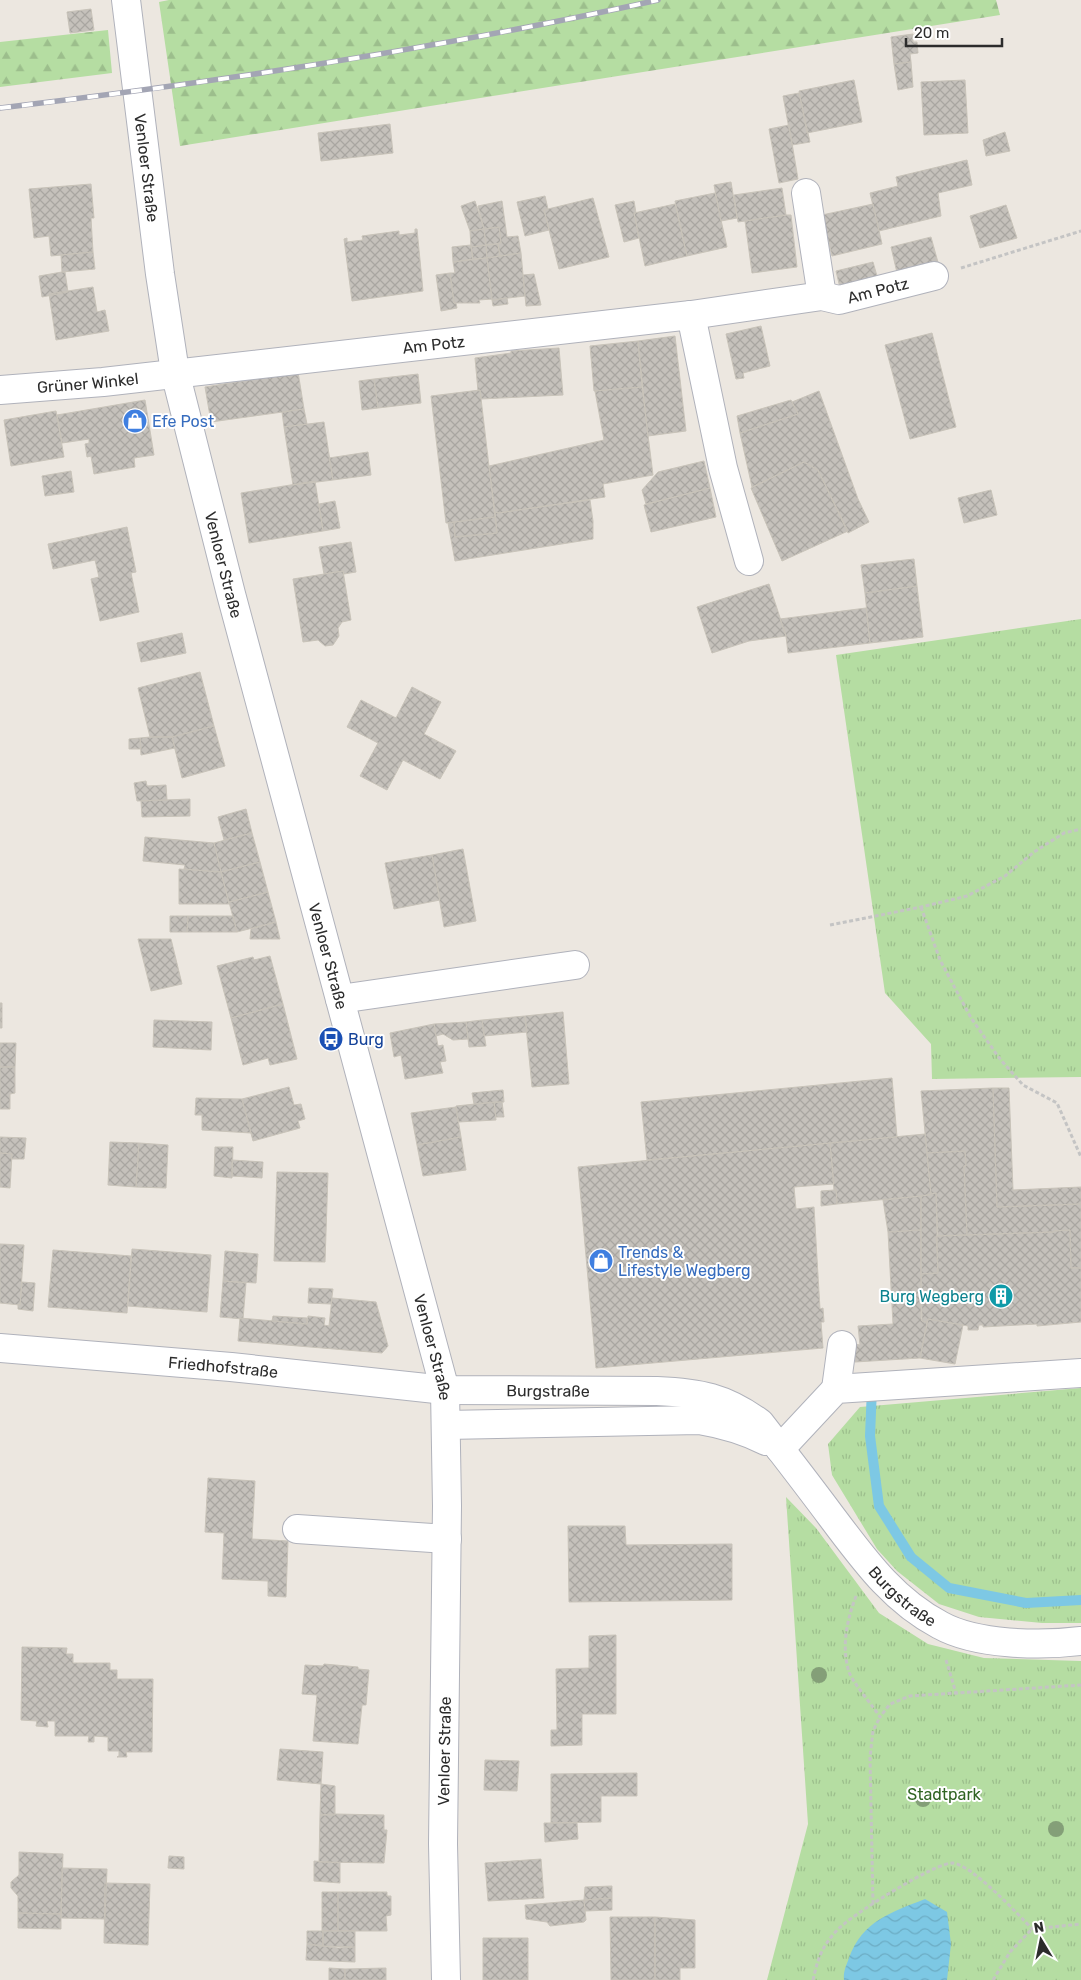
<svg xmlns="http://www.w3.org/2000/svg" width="1081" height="1980" font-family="Rubik,sans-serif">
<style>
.forest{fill:url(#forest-firs)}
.park{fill:url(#park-tufts)}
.water{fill:url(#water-waves)}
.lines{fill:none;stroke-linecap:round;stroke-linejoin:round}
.stream{stroke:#7dc8e4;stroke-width:10}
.building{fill:url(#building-cross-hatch);stroke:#c8c3b9}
.minor-casing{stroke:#b0b2bb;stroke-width:30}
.path{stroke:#c4c4c4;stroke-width:3;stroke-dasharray:4 2.5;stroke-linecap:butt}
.minor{stroke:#fff;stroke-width:28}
.rail-casing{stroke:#a3a5b4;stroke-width:5.5}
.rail{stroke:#fff;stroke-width:4;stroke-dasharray:11;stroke-linecap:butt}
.tree{fill:#849f78}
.labels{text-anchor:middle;stroke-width:4;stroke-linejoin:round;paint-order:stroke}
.street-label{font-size:16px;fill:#2c2c2c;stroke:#fff}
.shop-label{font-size:16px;fill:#366cbe;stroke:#fff;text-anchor:start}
.transit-label{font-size:16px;fill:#164399;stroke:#fff;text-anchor:start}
.culture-label{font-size:16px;fill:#0d838f;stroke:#fff;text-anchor:end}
.park-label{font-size:16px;fill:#2f6422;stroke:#fff}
</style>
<defs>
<pattern id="forest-firs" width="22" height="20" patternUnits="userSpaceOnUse" patternTransform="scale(1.25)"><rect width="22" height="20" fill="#b5dda2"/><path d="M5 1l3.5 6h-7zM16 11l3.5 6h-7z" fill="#9cbe8c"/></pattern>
<pattern id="park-tufts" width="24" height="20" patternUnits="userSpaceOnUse" patternTransform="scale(1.25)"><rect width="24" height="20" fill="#b5dda2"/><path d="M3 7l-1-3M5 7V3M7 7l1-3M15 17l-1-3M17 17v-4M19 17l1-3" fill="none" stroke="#9cbe8c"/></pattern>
<pattern id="water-waves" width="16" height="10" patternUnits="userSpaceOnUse" patternTransform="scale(1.25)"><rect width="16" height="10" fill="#7dc8e4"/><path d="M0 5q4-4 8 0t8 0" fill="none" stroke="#6cacc4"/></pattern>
<pattern id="building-cross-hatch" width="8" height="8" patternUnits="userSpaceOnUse" patternTransform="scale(1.25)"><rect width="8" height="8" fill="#c5c1bb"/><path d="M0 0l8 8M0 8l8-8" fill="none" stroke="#a9a6a1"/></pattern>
</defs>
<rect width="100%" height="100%" fill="#ece7e0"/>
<path class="forest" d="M 169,0 L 996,0 L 1000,15 L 180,146 L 159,2 Z
M 108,30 L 112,73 L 0,87 L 0,42 Z"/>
<path class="park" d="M 1081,619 L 1081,1077 L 932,1079 L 931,1044 L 885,993 L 836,655 Z
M 1081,1388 L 1081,1623 L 1042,1623 L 979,1617 L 939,1604 L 897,1571 L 877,1549 L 832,1475 L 828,1444 L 860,1407 Z
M 786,1497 L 816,1528 L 879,1613 L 928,1644 L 984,1658 L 1081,1661 L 1081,1980 L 767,1980 L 808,1824 Z"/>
<path class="water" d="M 925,1899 L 947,1912 L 951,1944 L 947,1980 L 844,1980 C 843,1972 846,1966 849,1958 C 862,1921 892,1912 925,1899 Z"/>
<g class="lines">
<path class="stream" d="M 872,1388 L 870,1436 L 879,1506 L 911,1557 L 949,1588 L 1026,1603 L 1081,1600"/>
</g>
<path class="building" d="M 91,9 L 94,30 L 70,33 L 67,12 Z
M 913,34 L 913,42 L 917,42 L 918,53 L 910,54 L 911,62 L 894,64 L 891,37 Z
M 911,62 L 913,87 L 898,90 L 894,64 Z
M 854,80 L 862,122 L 807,133 L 799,91 Z
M 965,80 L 968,133 L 924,135 L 921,82 Z
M 799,93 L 810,142 L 792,145 L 783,96 Z
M 390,124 L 393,153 L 321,161 L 318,133 Z
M 789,125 L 798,179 L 779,183 L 769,129 Z
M 1005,132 L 1010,151 L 986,156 L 983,140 Z
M 967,160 L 972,185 L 938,193 L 941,216 L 879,231 L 870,193 L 898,186 L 896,177 Z
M 731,182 L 737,218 L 721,221 L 714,185 Z
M 91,184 L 94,218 L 91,218 L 93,252 L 51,256 L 49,236 L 34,238 L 29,189 Z
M 782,188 L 786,215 L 738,222 L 734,195 Z
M 715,193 L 727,247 L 687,256 L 675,201 Z
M 545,196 L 548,209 L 544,210 L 549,230 L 525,236 L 517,202 Z
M 593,198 L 609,257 L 559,269 L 544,210 Z
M 475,201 L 484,229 L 470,231 L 461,206 Z
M 502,201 L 507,237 L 518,236 L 521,253 L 500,256 L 498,244 L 501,243 L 499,227 L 484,229 L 478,206 Z
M 634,201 L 636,213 L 634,213 L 639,238 L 624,242 L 615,205 Z
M 675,204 L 687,256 L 645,266 L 634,213 Z
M 873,204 L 882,244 L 832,256 L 822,215 Z
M 1006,205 L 1017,238 L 980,248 L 970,216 Z
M 786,215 L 791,215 L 797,267 L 752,273 L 745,221 Z
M 499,227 L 501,243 L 486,245 L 484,229 Z
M 415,229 L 417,229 L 423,291 L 352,301 L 344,239 L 347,238 L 347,242 L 363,240 L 362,236 L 399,231 L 399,235 L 415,233 Z
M 484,229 L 486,245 L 471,247 L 470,231 Z
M 931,237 L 939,266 L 898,277 L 891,247 Z
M 498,244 L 500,256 L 487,258 L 486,245 Z
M 471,245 L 473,259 L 453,262 L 452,247 Z
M 486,245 L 487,258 L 473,259 L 471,247 Z
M 93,252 L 95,269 L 62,272 L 61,255 Z
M 521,253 L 525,296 L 492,300 L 487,258 Z
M 487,258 L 492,299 L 479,300 L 480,303 L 454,303 L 450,273 L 455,273 L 453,262 Z
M 873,262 L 879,283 L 841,292 L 836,271 Z
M 62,272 L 65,272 L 68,292 L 42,297 L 39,276 Z
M 450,273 L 454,303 L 456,303 L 457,308 L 441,311 L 436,275 Z
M 534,274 L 541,305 L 526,306 L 523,275 Z
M 93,287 L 97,312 L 105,310 L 109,331 L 56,340 L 49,294 Z
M 507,298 L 508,304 L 493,306 L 492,300 Z
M 761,326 L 770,366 L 743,373 L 744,378 L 736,379 L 726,334 Z
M 932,333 L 956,427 L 910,439 L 885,345 Z
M 675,336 L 686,431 L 648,436 L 638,341 Z
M 638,341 L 642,387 L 594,391 L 590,346 Z
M 559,348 L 563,395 L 481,399 L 480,390 L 478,391 L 475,358 L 511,353 L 511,351 Z
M 298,372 L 304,409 L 211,422 L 205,387 Z
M 418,374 L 421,403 L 378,408 L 374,379 Z
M 374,379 L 378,408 L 362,410 L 359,381 Z
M 642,387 L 653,475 L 603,484 L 605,497 L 498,513 L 495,512 L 489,466 L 604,440 L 595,391 Z
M 480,390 L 495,517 L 446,523 L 431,396 Z
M 819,391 L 858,499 L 869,522 L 848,533 L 818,470 L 804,462 L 752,487 L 740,433 L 798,414 L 792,402 Z
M 145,400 L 154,455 L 134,458 L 135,467 L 94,474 L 91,456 L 87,457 L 85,444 L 89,443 L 89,439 L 62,443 L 57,415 Z
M 791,400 L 798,414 L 740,433 L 737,416 Z
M 304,409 L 307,424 L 284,427 L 282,412 Z
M 56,411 L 64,457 L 11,466 L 4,420 Z
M 324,422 L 333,480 L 293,485 L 284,427 Z
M 368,452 L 371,475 L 333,480 L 329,458 Z
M 704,461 L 710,488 L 646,504 L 642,490 L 658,472 Z
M 804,462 L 818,470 L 848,531 L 782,561 L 751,488 Z
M 71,471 L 74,492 L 45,496 L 42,476 Z
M 315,481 L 323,531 L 249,543 L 241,493 Z
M 710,488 L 716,517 L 651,532 L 644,505 Z
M 991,490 L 997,515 L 964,523 L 958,498 Z
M 590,500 L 593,521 L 593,539 L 455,561 L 448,523 L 454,522 L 455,537 L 497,533 L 495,512 L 498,513 Z
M 335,501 L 340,528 L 323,531 L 319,504 Z
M 495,517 L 497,533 L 455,537 L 454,522 Z
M 127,527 L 136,572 L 131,573 L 139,612 L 100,621 L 91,579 L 99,577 L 95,560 L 53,569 L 48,544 Z
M 351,542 L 356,572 L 344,574 L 343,571 L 324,574 L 319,547 Z
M 914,559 L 917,586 L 865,593 L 861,565 Z
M 343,571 L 351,620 L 342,622 L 338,628 L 339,636 L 333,645 L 325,646 L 318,640 L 303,642 L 293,579 Z
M 769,584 L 786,636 L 749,641 L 712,653 L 697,607 Z
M 917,586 L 923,637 L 870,643 L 865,593 Z
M 866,608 L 870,643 L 788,653 L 786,636 L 780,619 Z
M 182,633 L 186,653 L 141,662 L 137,643 Z
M 200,672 L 214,726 L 172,737 L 150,737 L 138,688 Z
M 412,687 L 441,702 L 424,734 L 456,751 L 440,779 L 403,760 L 387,790 L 360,776 L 378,743 L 347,727 L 361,700 L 396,718 Z
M 214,726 L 225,766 L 182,778 L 172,737 Z
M 150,737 L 172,737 L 175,748 L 141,755 L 140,738 Z
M 140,738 L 141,749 L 129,749 L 129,739 Z
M 146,781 L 147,786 L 166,785 L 167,800 L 137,801 L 134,783 Z
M 190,799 L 190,816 L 142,817 L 141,801 Z
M 246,809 L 252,833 L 224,840 L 218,817 Z
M 252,833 L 260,862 L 221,872 L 214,843 Z
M 145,837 L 214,843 L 221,872 L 184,869 L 185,865 L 143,861 Z
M 463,849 L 476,921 L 444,927 L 432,855 Z
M 432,855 L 440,900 L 394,909 L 385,863 Z
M 260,862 L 268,892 L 229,902 L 221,872 Z
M 179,869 L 221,872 L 229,904 L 179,904 Z
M 268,892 L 276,922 L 237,932 L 229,902 Z
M 170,916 L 188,916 L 187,932 L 170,932 Z
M 188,916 L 233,916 L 237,932 L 187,932 Z
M 276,922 L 280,939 L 250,939 L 251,929 Z
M 138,939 L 171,939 L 182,984 L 151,991 Z
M 270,956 L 283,1004 L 231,1018 L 217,966 L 253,957 L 254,960 Z
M 0,1003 L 2,1003 L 2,1028 L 0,1028 Z
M 283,1004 L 297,1059 L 270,1065 L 268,1058 L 243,1065 L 231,1018 Z
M 563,1012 L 569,1084 L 532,1087 L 525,1016 Z
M 525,1016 L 527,1032 L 484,1036 L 482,1020 Z
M 154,1020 L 212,1022 L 211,1050 L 153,1047 Z
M 482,1020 L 486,1046 L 469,1047 L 466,1022 Z
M 466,1022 L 468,1039 L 453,1040 L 443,1034 L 436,1036 L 434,1024 Z
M 434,1024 L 438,1046 L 443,1045 L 446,1061 L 440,1062 L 443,1073 L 405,1079 L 401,1055 L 394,1057 L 390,1033 Z
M 0,1043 L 16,1043 L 15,1067 L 0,1067 Z
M 0,1067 L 15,1067 L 15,1093 L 10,1094 L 10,1109 L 0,1109 Z
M 892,1078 L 897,1137 L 647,1160 L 641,1102 Z
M 289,1087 L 294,1105 L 301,1104 L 305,1119 L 298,1121 L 300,1128 L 253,1141 L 242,1099 Z
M 993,1088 L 997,1207 L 1081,1204 L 1081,1268 L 1071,1268 L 1070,1230 L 1054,1231 L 1054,1232 L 967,1235 L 964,1166 L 966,1166 L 965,1151 L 927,1153 L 921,1091 Z
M 993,1088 L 1009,1088 L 1013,1190 L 1081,1187 L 1081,1204 L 997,1207 Z
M 503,1090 L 504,1102 L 474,1104 L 472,1093 Z
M 196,1098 L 242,1099 L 251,1133 L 202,1130 L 202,1115 L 195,1115 Z
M 494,1102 L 502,1102 L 504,1117 L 496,1117 Z
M 494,1102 L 496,1120 L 458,1122 L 456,1106 Z
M 456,1107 L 461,1137 L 417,1145 L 411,1113 Z
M 925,1134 L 931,1195 L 837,1204 L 836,1190 L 834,1190 L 830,1143 Z
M 0,1137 L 26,1138 L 24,1159 L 11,1159 L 12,1154 L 0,1153 Z
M 461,1137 L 466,1170 L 423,1176 L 417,1145 Z
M 110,1142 L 139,1143 L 136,1187 L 108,1185 Z
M 139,1143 L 168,1145 L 166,1188 L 136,1187 Z
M 830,1143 L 834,1184 L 794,1187 L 796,1209 L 814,1207 L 820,1309 L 823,1308 L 824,1322 L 821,1322 L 823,1348 L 596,1368 L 578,1167 Z
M 215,1147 L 233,1147 L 232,1178 L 214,1176 Z
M 965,1151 L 966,1166 L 964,1166 L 967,1235 L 938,1236 L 936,1193 L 931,1194 L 927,1153 Z
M 0,1153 L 12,1154 L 10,1188 L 0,1187 Z
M 232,1160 L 263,1162 L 262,1178 L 232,1176 Z
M 277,1172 L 328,1173 L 325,1262 L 274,1261 Z
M 834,1190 L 836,1190 L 837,1204 L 821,1206 L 821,1191 Z
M 936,1193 L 938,1273 L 921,1274 L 921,1196 Z
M 921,1196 L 921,1230 L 888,1232 L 883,1200 Z
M 921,1230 L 921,1319 L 922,1321 L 927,1322 L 920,1358 L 855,1362 L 854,1344 L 860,1345 L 858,1326 L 893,1324 L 888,1232 Z
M 1070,1230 L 1071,1268 L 1081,1268 L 1081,1322 L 1037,1326 L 1037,1324 L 983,1327 L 983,1325 L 979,1325 L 978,1330 L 968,1330 L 968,1326 L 928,1319 L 927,1322 L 922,1321 L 921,1274 L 938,1273 L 936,1236 L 1054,1232 L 1054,1231 Z
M 0,1244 L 24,1245 L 20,1305 L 0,1303 Z
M 132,1249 L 211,1255 L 207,1312 L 128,1306 Z
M 53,1250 L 131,1256 L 127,1313 L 48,1307 Z
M 225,1251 L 258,1254 L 256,1283 L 223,1281 Z
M 223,1281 L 246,1283 L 243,1319 L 220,1317 Z
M 22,1282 L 35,1283 L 33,1311 L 18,1309 L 18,1304 L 20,1305 Z
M 309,1288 L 333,1289 L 331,1304 L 308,1303 Z
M 332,1298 L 376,1302 L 388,1346 L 382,1353 L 238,1341 L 240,1318 L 307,1324 L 308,1316 L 325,1318 L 324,1325 L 329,1326 Z
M 273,1316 L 307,1318 L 307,1324 L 272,1321 Z
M 928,1319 L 963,1325 L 955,1364 L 920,1358 Z
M 208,1478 L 255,1481 L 252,1539 L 288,1541 L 286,1597 L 268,1596 L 268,1581 L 222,1579 L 224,1533 L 205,1532 Z
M 568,1526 L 625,1526 L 626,1545 L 732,1544 L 732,1600 L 569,1602 Z
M 616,1635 L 616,1714 L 582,1714 L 582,1745 L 551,1746 L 551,1730 L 557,1730 L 556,1669 L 589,1668 L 589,1636 Z
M 22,1647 L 67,1648 L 66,1654 L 73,1654 L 73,1663 L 110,1663 L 110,1670 L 117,1670 L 117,1679 L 153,1679 L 152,1752 L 126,1752 L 127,1757 L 117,1757 L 119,1756 L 119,1751 L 108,1751 L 108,1737 L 94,1736 L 94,1742 L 88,1742 L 89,1736 L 55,1736 L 55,1721 L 47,1721 L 48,1727 L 36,1726 L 37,1721 L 21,1720 Z
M 324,1664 L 358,1667 L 358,1669 L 369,1670 L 366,1705 L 362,1705 L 358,1744 L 313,1741 L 317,1695 L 302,1694 L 305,1665 L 323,1666 Z
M 280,1749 L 323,1752 L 321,1784 L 277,1780 Z
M 485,1760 L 519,1761 L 517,1791 L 484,1790 Z
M 637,1773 L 637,1796 L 601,1796 L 601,1822 L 551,1823 L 551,1774 Z
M 321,1784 L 335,1786 L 335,1815 L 320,1815 Z
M 335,1814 L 384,1815 L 384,1830 L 387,1830 L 384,1863 L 319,1862 L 320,1815 Z
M 544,1823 L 577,1823 L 578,1839 L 545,1842 Z
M 19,1852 L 63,1854 L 61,1914 L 18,1913 L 18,1896 L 11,1888 L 11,1882 L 19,1875 Z
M 169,1856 L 184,1857 L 184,1869 L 168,1868 Z
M 541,1859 L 544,1898 L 488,1901 L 485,1863 Z
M 314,1861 L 340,1863 L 340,1883 L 314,1881 Z
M 62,1868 L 107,1869 L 105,1919 L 61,1918 Z
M 105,1883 L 150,1884 L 148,1945 L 104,1943 Z
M 612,1886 L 612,1898 L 584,1900 L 585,1887 Z
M 322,1892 L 338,1892 L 338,1931 L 322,1931 Z
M 338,1892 L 387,1892 L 387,1896 L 391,1896 L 391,1915 L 386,1916 L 387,1931 L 338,1931 Z
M 612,1898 L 612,1910 L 585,1911 L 584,1900 Z
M 584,1900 L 586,1920 L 584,1922 L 550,1926 L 547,1922 L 526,1919 L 525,1905 Z
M 18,1913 L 61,1914 L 61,1929 L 18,1928 Z
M 610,1917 L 655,1917 L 655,1980 L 611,1980 Z
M 655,1917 L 695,1920 L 695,1968 L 680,1968 L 680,1980 L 655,1980 Z
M 307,1931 L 323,1931 L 323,1946 L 307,1944 Z
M 323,1931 L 355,1931 L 355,1947 L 323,1946 Z
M 483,1938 L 528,1938 L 528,1980 L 483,1980 Z
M 307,1944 L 338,1948 L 355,1947 L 355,1962 L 306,1960 Z
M 329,1968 L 345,1969 L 345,1980 L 329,1980 Z
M 386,1968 L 386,1980 L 345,1980 L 345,1969 Z"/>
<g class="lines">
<defs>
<g id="minor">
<path id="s1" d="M 126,0 L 160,274 L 175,372 L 231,594 L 445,1390 L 447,1506 L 443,1844 L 446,1980"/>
<path d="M 806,193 L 822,296"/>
<path d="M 691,315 L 723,468 L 749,561"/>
<path id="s2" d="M 0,390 L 103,382 L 691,315 L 822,296 L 839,300 L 934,276"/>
<path d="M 340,999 L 575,965"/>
<path id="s3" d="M 0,1348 L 231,1367 L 445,1390 L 657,1391 C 700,1393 724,1397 760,1423 C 784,1454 808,1485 831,1516 C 863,1558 892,1600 940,1625 C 976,1645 1040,1646 1081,1641"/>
<path d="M 836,1389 L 842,1345"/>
<path d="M 446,1425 L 699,1420 C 723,1424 744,1430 766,1441"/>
<path d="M 780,1449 L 836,1389 L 1081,1373"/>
<path d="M 297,1529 L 447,1539"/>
</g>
</defs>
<use href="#minor" class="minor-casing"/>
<path class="path" d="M 961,268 L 1081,231
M 921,907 L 940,960 L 971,1018 L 1000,1059 L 1023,1085 L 1057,1103 L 1081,1157
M 830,925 L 921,907 L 967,896 L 1005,876 L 1034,852 L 1064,833 L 1081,829
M 856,1596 C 847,1620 841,1646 849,1672 C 853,1683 873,1706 880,1717 L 890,1704 L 910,1696 L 1081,1685
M 946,1660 L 956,1693
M 873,1904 L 870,1757 L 873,1731 L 880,1717
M 813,1980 C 816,1967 819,1955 826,1944 C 831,1937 837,1929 844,1924 C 859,1911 936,1862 953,1863 C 972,1865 1018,1914 1032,1929 L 1081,1924
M 993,1980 L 1010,1952 L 1032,1929"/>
<use href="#minor" class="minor"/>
<defs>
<path id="rail" d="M 0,108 C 221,82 441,48 658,0"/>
</defs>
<use href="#rail" class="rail-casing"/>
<use href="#rail" class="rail"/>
</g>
<g class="tree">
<circle cx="819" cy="1675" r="8"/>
<circle cx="923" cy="1799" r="8"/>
<circle cx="1056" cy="1829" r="8"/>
</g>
<defs>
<symbol id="shop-disc" viewBox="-11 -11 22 22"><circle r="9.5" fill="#3f7fe0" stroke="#fff"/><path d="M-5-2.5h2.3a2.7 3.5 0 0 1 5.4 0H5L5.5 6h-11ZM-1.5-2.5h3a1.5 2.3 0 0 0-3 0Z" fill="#fff"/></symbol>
<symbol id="bus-disc" viewBox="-11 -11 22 22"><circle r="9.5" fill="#1a4fb4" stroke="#fff"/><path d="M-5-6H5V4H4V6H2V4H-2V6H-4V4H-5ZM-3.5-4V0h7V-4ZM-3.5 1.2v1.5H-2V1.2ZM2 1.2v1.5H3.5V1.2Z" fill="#fff"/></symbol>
<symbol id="building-disc" viewBox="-11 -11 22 22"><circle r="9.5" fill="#0f9aa8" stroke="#fff"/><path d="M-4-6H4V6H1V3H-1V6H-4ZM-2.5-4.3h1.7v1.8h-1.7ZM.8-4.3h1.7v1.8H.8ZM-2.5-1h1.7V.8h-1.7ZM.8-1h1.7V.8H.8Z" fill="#fff"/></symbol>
</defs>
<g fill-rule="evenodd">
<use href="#shop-disc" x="121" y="407" width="28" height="28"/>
<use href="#bus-disc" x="317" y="1025" width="28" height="28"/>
<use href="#shop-disc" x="587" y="1247" width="28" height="28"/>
<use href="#building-disc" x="987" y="1282" width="28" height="28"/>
</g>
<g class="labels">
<g class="street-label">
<text dy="6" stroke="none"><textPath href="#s1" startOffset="169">Venloer Straße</textPath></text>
<text dy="6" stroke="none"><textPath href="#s2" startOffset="885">Am Potz</textPath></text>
<text dy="6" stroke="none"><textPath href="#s2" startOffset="436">Am Potz</textPath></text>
<text dy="6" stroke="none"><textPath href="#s2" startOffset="88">Grüner Winkel</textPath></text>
<text dy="6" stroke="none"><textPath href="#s1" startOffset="574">Venloer Straße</textPath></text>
<text dy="6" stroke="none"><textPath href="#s1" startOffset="979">Venloer Straße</textPath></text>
<text dy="6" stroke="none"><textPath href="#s1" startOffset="1384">Venloer Straße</textPath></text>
<text dy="6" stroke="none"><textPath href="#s3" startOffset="224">Friedhofstraße</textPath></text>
<text dy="6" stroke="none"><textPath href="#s3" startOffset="550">Burgstraße</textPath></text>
<text dy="6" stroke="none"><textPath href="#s3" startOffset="994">Burgstraße</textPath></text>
<text transform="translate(444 1751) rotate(-89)" y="6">Venloer Straße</text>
</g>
<g class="shop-label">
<text x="152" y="427">Efe Post</text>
<text x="618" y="1258">Trends &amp;<tspan x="618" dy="18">Lifestyle Wegberg</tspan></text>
</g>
<g class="transit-label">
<text x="348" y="1045">Burg</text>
</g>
<g class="culture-label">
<text x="984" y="1302">Burg Wegberg</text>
</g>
<g class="park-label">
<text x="944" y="1800">Stadtpark</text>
</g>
</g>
<g transform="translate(1041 1940) rotate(350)" stroke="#ffffff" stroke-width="4" paint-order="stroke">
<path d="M0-4L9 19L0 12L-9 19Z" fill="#2c2c2c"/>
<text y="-8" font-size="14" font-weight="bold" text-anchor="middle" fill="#2c2c2c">N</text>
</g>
<path d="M906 38v8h96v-8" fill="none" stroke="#2c2c2c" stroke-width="2.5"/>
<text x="914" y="38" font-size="15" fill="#2c2c2c" stroke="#ffffff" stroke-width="4" paint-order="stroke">20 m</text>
</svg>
